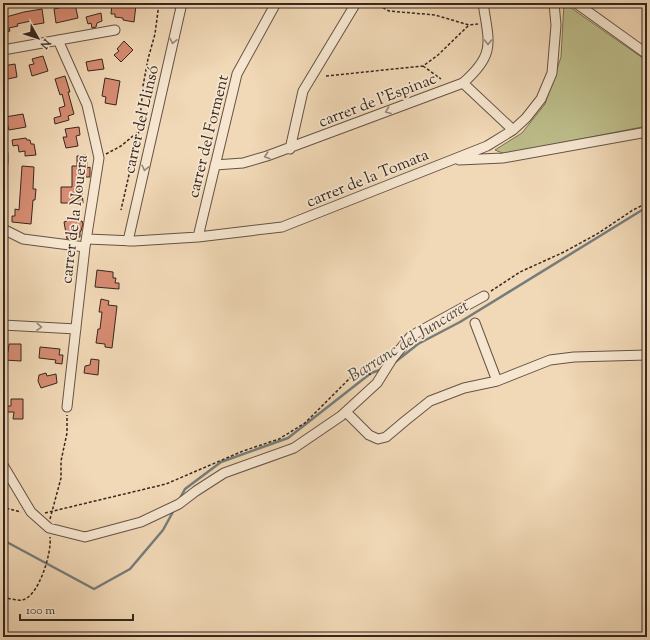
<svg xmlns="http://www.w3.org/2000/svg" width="650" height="640" font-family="'Sorts Mill Goudy',serif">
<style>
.green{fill:#bdbe8b;stroke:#7a7255}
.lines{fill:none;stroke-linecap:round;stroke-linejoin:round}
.stream{stroke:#757d7b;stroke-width:2.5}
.building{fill:#d88d74;stroke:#36271f}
.street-casing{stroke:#655345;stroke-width:11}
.path{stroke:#36271f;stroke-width:1.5;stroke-dasharray:3 2;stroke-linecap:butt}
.street{stroke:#f6e6d0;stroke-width:9}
.oneway{stroke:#968678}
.labels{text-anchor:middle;stroke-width:3.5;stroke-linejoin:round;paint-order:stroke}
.street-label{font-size:16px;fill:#36271f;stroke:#f6e6d0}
.water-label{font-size:17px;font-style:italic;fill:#504b46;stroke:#f6e6d0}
</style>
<rect width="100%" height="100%" fill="#f1d8b6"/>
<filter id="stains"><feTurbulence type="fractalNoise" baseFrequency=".005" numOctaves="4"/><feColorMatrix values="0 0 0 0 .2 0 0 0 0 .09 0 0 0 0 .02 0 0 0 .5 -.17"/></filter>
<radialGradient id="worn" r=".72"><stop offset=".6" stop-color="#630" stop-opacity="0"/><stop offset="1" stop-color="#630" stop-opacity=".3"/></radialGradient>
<path class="green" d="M 564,3 L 647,61 L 647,126 L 505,154 L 495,150 L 522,133 L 545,104 L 561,57 Z"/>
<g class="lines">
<path class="stream" d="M 394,363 L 418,344 L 460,322 L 647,207
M 179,500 L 185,489 L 221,462 L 288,438 L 371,373 L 383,369
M 3,540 L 94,589 L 130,569 L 163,530 L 174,510"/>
</g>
<path class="building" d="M 112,3 L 132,3 L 132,5 L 136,5 L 134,22 L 123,20 L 123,18 L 115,17 L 115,14 L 111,14 Z
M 75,4 L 78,18 L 56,23 L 54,9 Z
M 42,9 L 44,23 L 31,25 L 31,21 L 17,24 L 18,26 L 9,28 L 10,31 L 3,33 L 3,13 L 5,13 L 6,17 L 24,12 Z
M 101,13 L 102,21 L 97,23 L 96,27 L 92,28 L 91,23 L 88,24 L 86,17 Z
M 124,41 L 133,50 L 121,62 L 114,55 L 119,51 L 117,49 Z
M 43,56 L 48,71 L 32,76 L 29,65 L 34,64 L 32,59 Z
M 102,59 L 104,69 L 88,71 L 86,62 Z
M 15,64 L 17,77 L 3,80 L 3,66 Z
M 65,76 L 70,92 L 68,92 L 74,114 L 68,116 L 69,120 L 55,124 L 54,118 L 61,116 L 59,108 L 65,106 L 62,94 L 60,95 L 55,79 Z
M 105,78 L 120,81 L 116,105 L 105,103 L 106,97 L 102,96 Z
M 23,114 L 26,127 L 9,130 L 5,117 Z
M 79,127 L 80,135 L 76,136 L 78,146 L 66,148 L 63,137 L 67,137 L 65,129 Z
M 26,138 L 27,140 L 30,140 L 31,144 L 34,144 L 36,155 L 25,156 L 25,151 L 19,152 L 18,145 L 13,146 L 12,140 Z
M 87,155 L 87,168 L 90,167 L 90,177 L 80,177 L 80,191 L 82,191 L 83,203 L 61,203 L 61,187 L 72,187 L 72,166 L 77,166 L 77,156 Z
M 22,166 L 34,167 L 33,189 L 36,189 L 35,200 L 33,200 L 31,224 L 12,222 L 12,216 L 15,216 L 15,209 L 19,210 Z
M 78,216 L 78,222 L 82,221 L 83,224 L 81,231 L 80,232 L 80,237 L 67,239 L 64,222 L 67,221 L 66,218 Z
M 97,270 L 113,272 L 113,278 L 116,278 L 115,283 L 119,283 L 119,289 L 95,287 Z
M 101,299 L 109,301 L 108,305 L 117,306 L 112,348 L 105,347 L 105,344 L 96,343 L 98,329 L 100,329 L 102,312 L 99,312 Z
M 9,344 L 21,344 L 21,361 L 4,360 L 5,351 L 8,352 Z
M 40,347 L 60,349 L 59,355 L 63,355 L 62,364 L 55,363 L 56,360 L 39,358 Z
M 91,359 L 99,360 L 98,375 L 84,373 L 85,366 L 90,365 Z
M 46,373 L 47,376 L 56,374 L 57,383 L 41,388 L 38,381 L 39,375 Z
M 11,399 L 23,399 L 23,419 L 13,419 L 14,412 L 7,412 L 7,406 L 11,406 Z"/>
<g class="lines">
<defs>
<path id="street" d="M 576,3 L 647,54
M 58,40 L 87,105 L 99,158 L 85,247 L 67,407
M 3,50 L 115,30
M 463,83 L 513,130
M 290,149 L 303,91 L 356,3
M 3,154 L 3,163
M 459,160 L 503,158 L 647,132
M 215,165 L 243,163 L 267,156 L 463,83 C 496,54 489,43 483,3
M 3,229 L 23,239 L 85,247
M 198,237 L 237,74 L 276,3
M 87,239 L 134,241 L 198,237 L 282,227 L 487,146 L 513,130 L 526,118 L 541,99 L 552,73 L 556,25 L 554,3
M 128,241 L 182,3
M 475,323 L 497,381
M 3,325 L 76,329
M 346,412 L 369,435 L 378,439 L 386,437 L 405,421 L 430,401 L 464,388 L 497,381 L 550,360 L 574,357 L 647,355
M 3,465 L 31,512 L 49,528 L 85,537 L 141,522 L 179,504 L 196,491 L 224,473 L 294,448 L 341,416 L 377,383 L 392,359 L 411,336 L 484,296"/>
</defs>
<use href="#street" class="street-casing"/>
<path class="path" d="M 374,3 L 389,11 L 435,15 L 469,25 L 478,24
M 423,66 L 441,79
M 326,76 L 423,66 L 438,55 L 469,25
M 144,130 L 139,131 L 143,86 L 148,59 L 155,34 L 159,3
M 106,154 L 121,146 L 139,131 L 121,210
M 491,291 L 520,272 L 564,252 L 597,234 L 633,210 L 647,203
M 3,505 L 5,508 L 21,512
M 45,513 L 166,484 L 243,451 L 279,439 L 305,423 L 350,378 L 364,372 L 372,375
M 50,519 L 61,478 L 61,461 L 67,433 L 67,415
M 3,597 C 8,598 17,601 22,600 C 39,597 52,552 50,537"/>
<use href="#street" class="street"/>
</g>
<defs><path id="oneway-chevron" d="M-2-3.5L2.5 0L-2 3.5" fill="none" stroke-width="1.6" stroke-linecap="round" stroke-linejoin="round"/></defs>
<g class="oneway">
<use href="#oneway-chevron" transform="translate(173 41) rotate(103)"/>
<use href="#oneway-chevron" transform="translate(488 42) rotate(90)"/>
<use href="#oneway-chevron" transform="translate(388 111) rotate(159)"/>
<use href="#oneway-chevron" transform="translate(267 156) rotate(163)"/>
<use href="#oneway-chevron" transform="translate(145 168) rotate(103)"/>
<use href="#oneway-chevron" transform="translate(39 327) rotate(3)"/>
</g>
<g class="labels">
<g class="street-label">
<text transform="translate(377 99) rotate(-21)" y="6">carrer de l'Espinac</text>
<text transform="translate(140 119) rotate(-77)" y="6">carrer del Llinsó</text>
<text transform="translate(207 136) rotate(-76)" y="6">carrer del Forment</text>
<text transform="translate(367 177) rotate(-22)" y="6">carrer de la Tomata</text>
<text transform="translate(73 219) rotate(-83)" y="6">carrer de la Nouera</text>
</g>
<g class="water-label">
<text transform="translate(408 340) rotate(-32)" y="6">Barranc del Juncaret</text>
</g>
</g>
<rect width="650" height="640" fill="none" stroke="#f1d8b6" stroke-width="16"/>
<rect x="4" y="4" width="642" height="632" fill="none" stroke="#36271f" stroke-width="2"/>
<rect x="8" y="8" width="634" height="624" fill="none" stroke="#36271f"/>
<g transform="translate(38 38) rotate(129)" stroke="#f6e6d0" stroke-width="3" paint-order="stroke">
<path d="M0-3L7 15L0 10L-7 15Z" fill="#36271f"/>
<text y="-6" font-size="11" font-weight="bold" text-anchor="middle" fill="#36271f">N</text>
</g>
<path d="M20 614v6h113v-6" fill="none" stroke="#36271f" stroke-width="2"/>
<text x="26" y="614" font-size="12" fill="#36271f" stroke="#f6e6d0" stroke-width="3" paint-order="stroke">100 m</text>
<rect width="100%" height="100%" filter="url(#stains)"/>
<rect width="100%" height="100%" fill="url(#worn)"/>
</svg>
